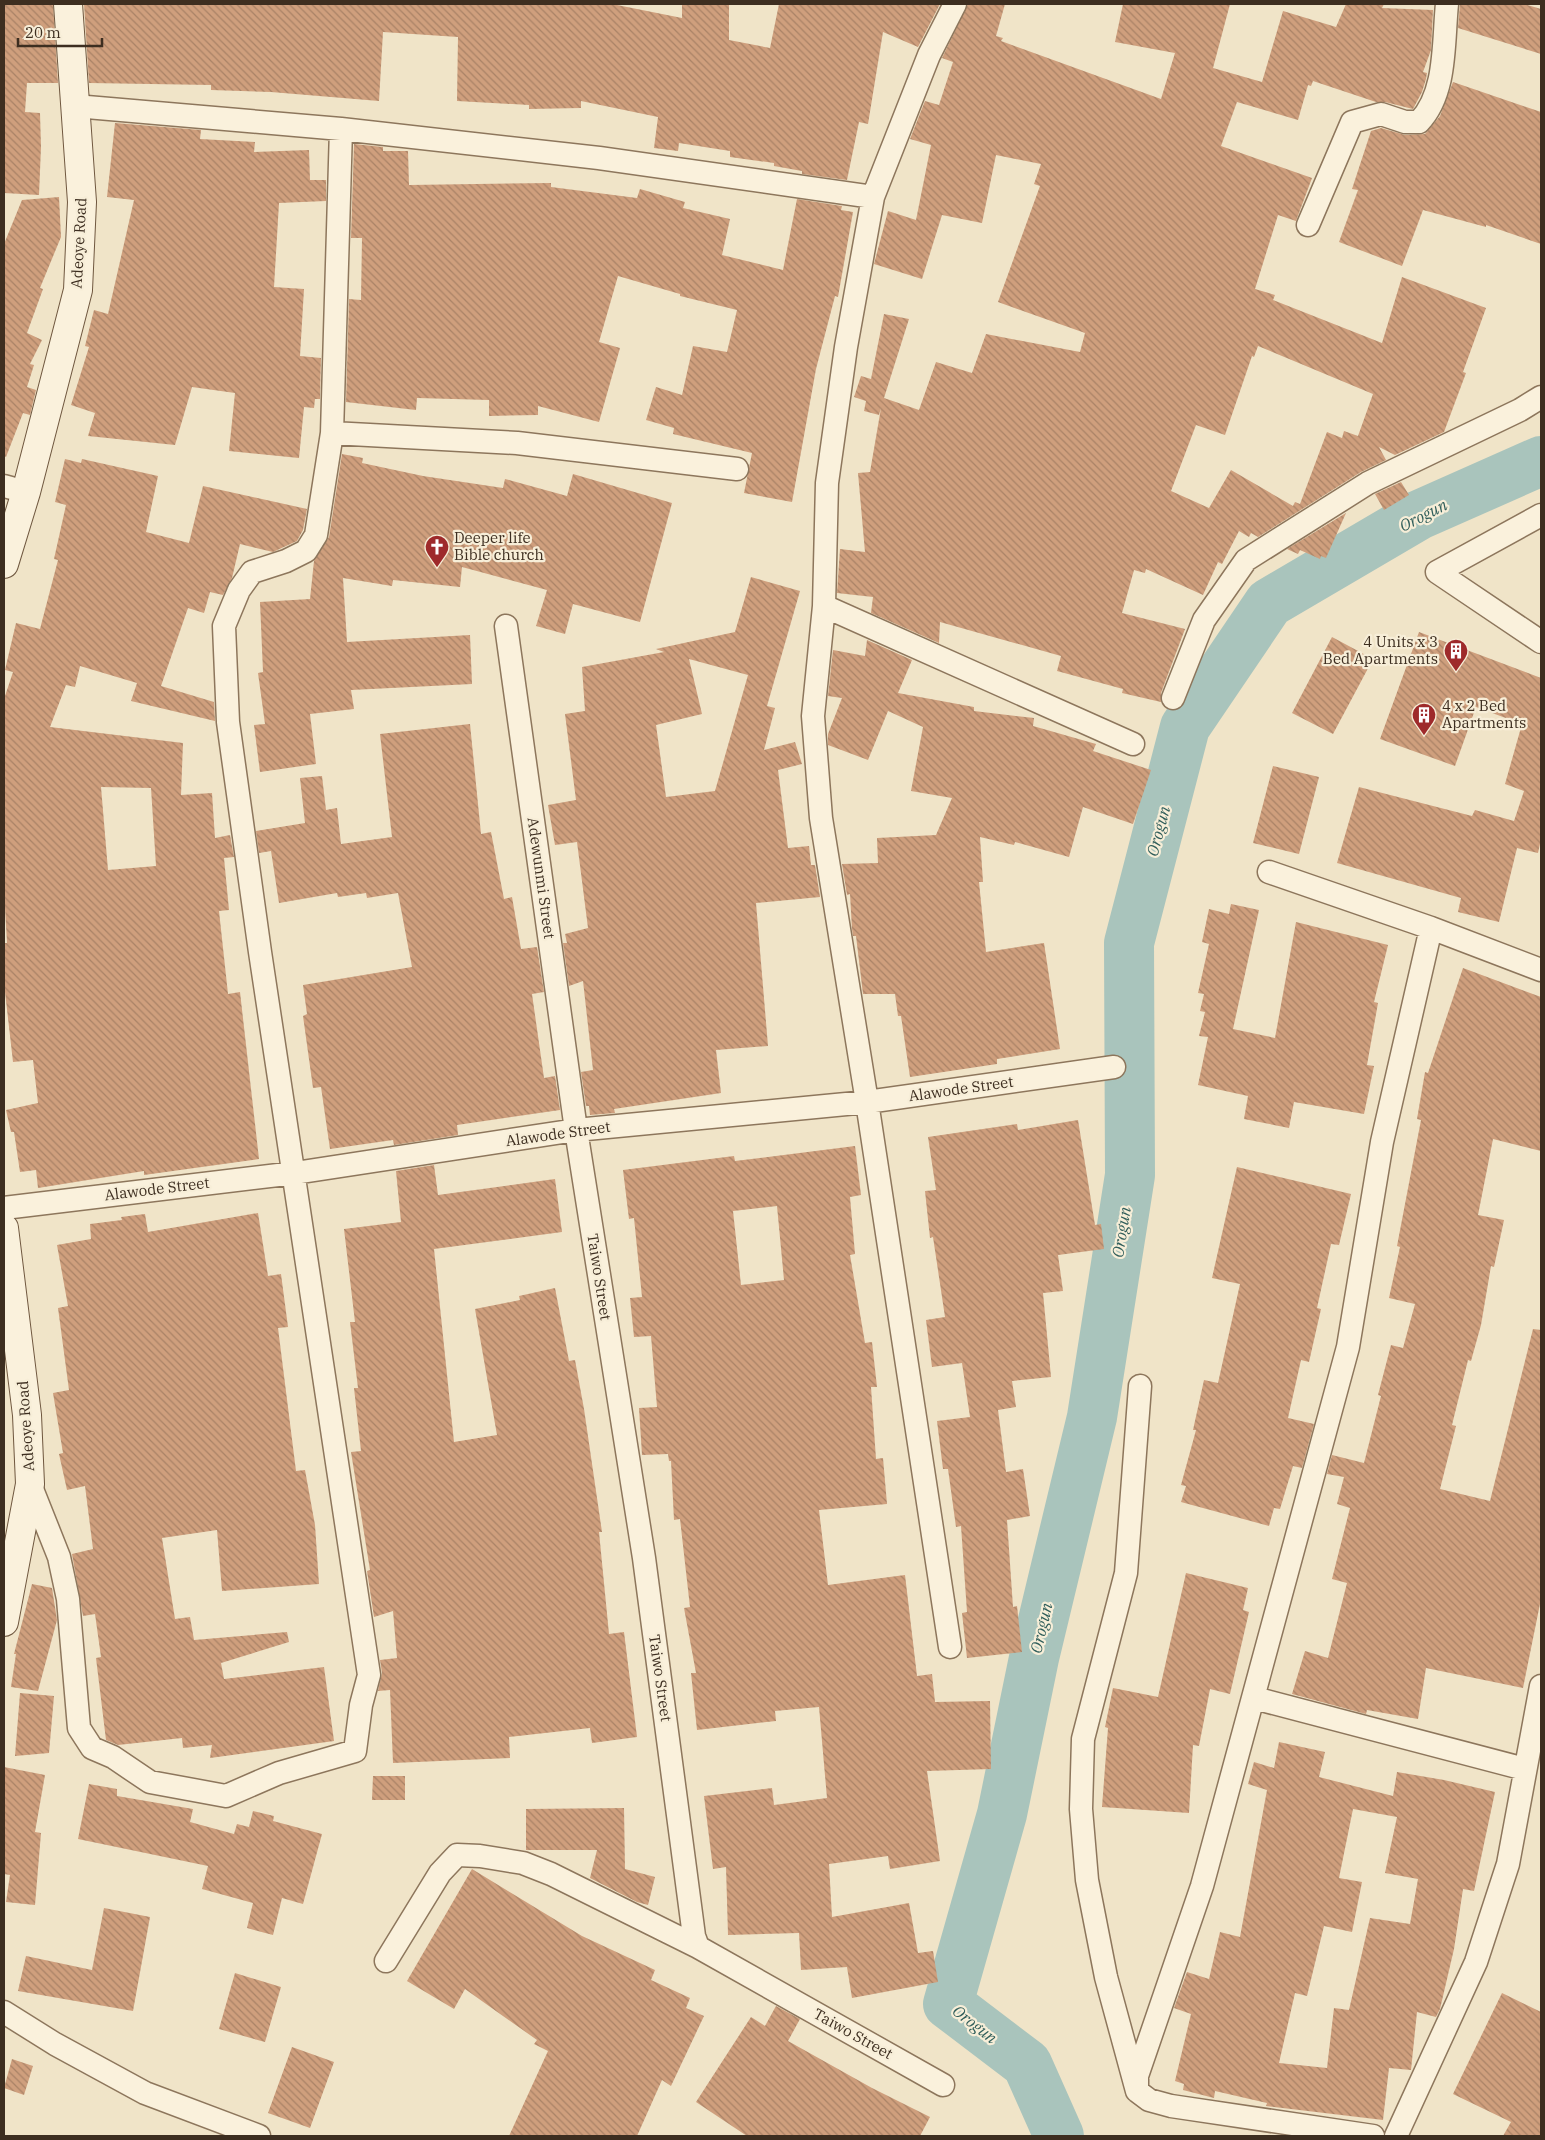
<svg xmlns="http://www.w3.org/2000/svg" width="1545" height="2140" font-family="'IBM Plex Serif',serif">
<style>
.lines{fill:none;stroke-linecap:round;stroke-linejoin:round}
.river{stroke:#a9c4bc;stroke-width:50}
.building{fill:url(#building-back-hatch);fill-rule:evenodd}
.street-casing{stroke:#8d765c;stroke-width:25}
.secondary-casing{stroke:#6f573f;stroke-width:30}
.street{stroke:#faf1dc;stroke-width:22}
.secondary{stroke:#faf1dc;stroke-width:28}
.labels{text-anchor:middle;stroke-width:4.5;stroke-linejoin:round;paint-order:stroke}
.street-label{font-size:15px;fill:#3d2e20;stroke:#f7eed8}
.poi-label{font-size:15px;fill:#3d2e20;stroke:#f7eed8;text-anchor:start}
.water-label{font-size:16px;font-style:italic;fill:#2f5d5a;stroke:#f7eed8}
</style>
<defs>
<pattern id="building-back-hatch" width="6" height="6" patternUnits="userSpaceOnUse" patternTransform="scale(1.25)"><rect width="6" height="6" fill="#cf9f7d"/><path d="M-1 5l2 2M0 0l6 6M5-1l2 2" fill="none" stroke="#a98266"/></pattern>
</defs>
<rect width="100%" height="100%" fill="#f0e4c8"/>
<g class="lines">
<path class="river" d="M 1059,2136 L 1027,2064 L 948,2004 L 1002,1814 L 1034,1658 L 1092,1417 L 1130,1175 L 1129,943 L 1185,727 L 1269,603 L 1419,515 L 1541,461"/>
</g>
<path class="building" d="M 4,4 L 53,4 L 58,83 L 27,83 L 25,112 L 40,113 L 41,147 L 39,195 L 4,193 Z
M 84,4 L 612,4 L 682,18 L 682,4 L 729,4 L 729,40 L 770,48 L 779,4 L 940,4 L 918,47 L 883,32 L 868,124 L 859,122 L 847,180 L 802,174 L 802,171 L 774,166 L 774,163 L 730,157 L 730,151 L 679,143 L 678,151 L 654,148 L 658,117 L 581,101 L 581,108 L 529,109 L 529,105 L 457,101 L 458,37 L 383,32 L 379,101 L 271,92 L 211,90 L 211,85 L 89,83 Z
M 968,4 L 1005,4 L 996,36 L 1003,38 L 1001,41 L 1161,99 L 1175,53 L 1115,42 L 1123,4 L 1230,4 L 1213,68 L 1262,82 L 1283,11 L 1336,27 L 1346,4 L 1384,4 L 1382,8 L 1433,10 L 1431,50 L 1423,72 L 1427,73 L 1426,79 L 1422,92 L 1413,109 L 1385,102 L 1376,102 L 1313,81 L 1311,86 L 1308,85 L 1298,120 L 1237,102 L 1221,146 L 1312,178 L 1296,221 L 1278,215 L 1255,289 L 1275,295 L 1273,300 L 1382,343 L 1402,277 L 1486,308 L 1463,372 L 1466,373 L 1444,432 L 1395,455 L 1379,447 L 1386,460 L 1361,472 L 1258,537 L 1251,533 L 1249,537 L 1239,531 L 1222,564 L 1218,562 L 1203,595 L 1146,569 L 1145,573 L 1134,570 L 1122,613 L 1185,629 L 1161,693 L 1161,702 L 1122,693 L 1123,689 L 1057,671 L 1061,656 L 940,622 L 939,643 L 871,613 L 873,597 L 837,593 L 840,549 L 865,552 L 858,473 L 870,472 L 881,408 L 879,415 L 864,411 L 866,401 L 854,397 L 861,376 L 871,379 L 884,314 L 909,319 L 884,398 L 919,410 L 936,362 L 972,373 L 986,334 L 1080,352 L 1085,333 L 998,302 L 1040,186 L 1034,184 L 1041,164 L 996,155 L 982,223 L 942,215 L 922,279 L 874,264 L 888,211 L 916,220 L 931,145 L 910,139 L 925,101 L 939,105 L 953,62 L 942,58 ZM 1258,346 L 1373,394 L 1358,436 L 1344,431 L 1342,438 L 1327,432 L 1300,504 L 1295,502 L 1293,506 L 1231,470 L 1209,508 L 1171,491 L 1196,425 L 1225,435 L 1252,356 L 1254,357 Z
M 1460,4 L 1524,4 L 1541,9 L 1541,54 L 1458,28 Z
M 1453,82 L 1541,112 L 1541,244 L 1486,225 L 1486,227 L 1423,210 L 1402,266 L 1339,242 L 1358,190 L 1352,189 L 1371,131 L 1381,128 L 1405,135 L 1425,134 L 1440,116 Z
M 115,123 L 201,130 L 200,139 L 255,142 L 254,152 L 309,150 L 310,180 L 326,180 L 326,201 L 279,203 L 274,287 L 304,289 L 300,356 L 321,358 L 320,399 L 315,399 L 314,408 L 304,407 L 299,458 L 229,451 L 235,393 L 192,387 L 175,445 L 88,436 L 95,413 L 71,405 L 89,347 L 85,346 L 94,310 L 108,314 L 134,200 L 107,197 Z
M 354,144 L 383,147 L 383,151 L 408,151 L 409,185 L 551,183 L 551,187 L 637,198 L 640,189 L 685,202 L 683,208 L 730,219 L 722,255 L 783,270 L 797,199 L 842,206 L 841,210 L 853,212 L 838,297 L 835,296 L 816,369 L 792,502 L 744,493 L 752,453 L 673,434 L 674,428 L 646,420 L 656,387 L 682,395 L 693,346 L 727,352 L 737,310 L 680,296 L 680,294 L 618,276 L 599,342 L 620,348 L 599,422 L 538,406 L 538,415 L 489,416 L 489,400 L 417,398 L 416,410 L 346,402 L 349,299 L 361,300 L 362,238 L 351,238 Z
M 59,197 L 61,237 L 40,288 L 43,289 L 27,333 L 42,340 L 30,364 L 34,365 L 27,387 L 36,390 L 30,415 L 23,413 L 6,457 L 4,456 L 4,244 L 22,200 Z
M 342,454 L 363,458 L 362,463 L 423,476 L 503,488 L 505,479 L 567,496 L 573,474 L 672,503 L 640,622 L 573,604 L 565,634 L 536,626 L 547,590 L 462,567 L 460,587 L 393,580 L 392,586 L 343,578 L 347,642 L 470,635 L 472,684 L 351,690 L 354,709 L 310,714 L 316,764 L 260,772 L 254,725 L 265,724 L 258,673 L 263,672 L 260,602 L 310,599 L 314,561 L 329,537 Z
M 65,459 L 81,463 L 82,459 L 158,476 L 146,532 L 189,543 L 203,486 L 307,509 L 303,530 L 297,541 L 273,552 L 240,544 L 232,578 L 223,595 L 210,592 L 204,613 L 188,608 L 161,686 L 214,702 L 215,721 L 131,701 L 137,683 L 80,666 L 75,687 L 66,685 L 50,727 L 183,743 L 181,795 L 212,793 L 215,838 L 230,835 L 234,857 L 224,858 L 229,910 L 219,911 L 228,994 L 240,992 L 259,1159 L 144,1175 L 144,1171 L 38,1188 L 36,1170 L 20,1172 L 14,1132 L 11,1132 L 6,1110 L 38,1103 L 33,1060 L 13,1062 L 4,983 L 4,943 L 7,943 L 4,890 L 4,699 L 13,672 L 5,670 L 16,623 L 40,629 L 58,560 L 54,559 L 66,505 L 55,502 ZM 101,787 L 151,788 L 156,866 L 108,870 Z
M 1401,482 L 1409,495 L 1384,510 L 1375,494 Z
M 1346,513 L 1326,558 L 1321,556 L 1320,559 L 1300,550 L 1298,554 L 1287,549 Z
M 751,577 L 800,591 L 767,706 L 775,708 L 764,750 L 795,742 L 802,764 L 778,770 L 788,848 L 809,846 L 811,865 L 815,865 L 820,897 L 756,903 L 768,1046 L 716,1050 L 721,1093 L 614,1109 L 615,1113 L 590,1115 L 589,1106 L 586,1106 L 581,1072 L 593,1070 L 583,981 L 569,986 L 563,943 L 567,943 L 565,934 L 588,928 L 577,842 L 555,845 L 548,805 L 576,800 L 565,714 L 585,711 L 582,667 L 664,652 L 656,649 L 735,632 ZM 689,659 L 748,675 L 715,791 L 666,797 L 656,725 L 702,714 Z
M 1419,632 L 1541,678 L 1541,839 L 1538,853 L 1517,848 L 1499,922 L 1458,912 L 1461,898 L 1337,863 L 1359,787 L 1472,816 L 1475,810 L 1514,821 L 1524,791 L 1505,784 L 1522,724 L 1476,707 L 1455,766 L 1380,739 Z
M 1332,637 L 1373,659 L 1333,734 L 1292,713 Z
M 867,640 L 912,660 L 898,693 L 974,707 L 974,711 L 1034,718 L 1033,726 L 1096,744 L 1093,751 L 1151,770 L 1133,824 L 1083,807 L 1069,857 L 1015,842 L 1014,845 L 980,837 L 983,882 L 979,882 L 986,952 L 1044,943 L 1060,1049 L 997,1059 L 997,1064 L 910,1077 L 901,1016 L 898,1016 L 895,994 L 863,994 L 856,936 L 853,936 L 852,929 L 850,894 L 847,895 L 842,864 L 878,863 L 877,838 L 936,835 L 952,798 L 911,791 L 923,727 L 888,711 L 868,760 L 828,745 L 828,734 L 842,698 L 828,696 L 833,650 L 865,656 Z
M 470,724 L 481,834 L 491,832 L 504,899 L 512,897 L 521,949 L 537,947 L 544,992 L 532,994 L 544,1078 L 555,1076 L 560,1110 L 457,1125 L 458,1135 L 394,1145 L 393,1140 L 330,1149 L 321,1087 L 313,1088 L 303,1016 L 307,1014 L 303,985 L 412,967 L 398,893 L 367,898 L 366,893 L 338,897 L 337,893 L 279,903 L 271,851 L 259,853 L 256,831 L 305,823 L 300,778 L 322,776 L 326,810 L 337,808 L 341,844 L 392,837 L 380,734 Z
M 1273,766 L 1319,777 L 1299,854 L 1253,843 Z
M 1231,904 L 1259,910 L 1233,1029 L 1275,1038 L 1296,922 L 1388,945 L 1374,1002 L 1378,1003 L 1367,1065 L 1374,1066 L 1364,1114 L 1294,1102 L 1289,1128 L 1244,1119 L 1248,1096 L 1198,1085 L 1208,1037 L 1199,1036 L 1205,1012 L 1200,1011 L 1204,994 L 1198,993 L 1209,944 L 1202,942 L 1209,909 L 1229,914 Z
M 1463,968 L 1541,997 L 1541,1151 L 1493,1139 L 1478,1215 L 1504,1220 L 1494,1267 L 1491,1266 L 1481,1325 L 1471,1361 L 1468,1360 L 1452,1425 L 1456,1426 L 1440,1489 L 1490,1501 L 1533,1329 L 1541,1330 L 1541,1599 L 1523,1688 L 1426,1668 L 1418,1719 L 1367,1710 L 1366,1714 L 1292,1694 L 1305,1651 L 1328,1658 L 1347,1583 L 1332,1579 L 1350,1508 L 1337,1504 L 1344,1477 L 1327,1474 L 1332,1455 L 1364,1463 L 1381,1396 L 1378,1395 L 1391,1345 L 1403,1348 L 1415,1304 L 1389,1298 L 1400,1247 L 1397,1246 L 1421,1120 L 1417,1119 L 1425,1072 L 1428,1073 Z
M 1078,1120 L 1095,1225 L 1101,1224 L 1104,1249 L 1058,1255 L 1063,1291 L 1043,1293 L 1051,1377 L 1012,1381 L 1016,1407 L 998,1410 L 1006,1472 L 1023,1469 L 1030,1516 L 1007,1520 L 1013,1607 L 1017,1606 L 1022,1652 L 967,1658 L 962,1613 L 967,1612 L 961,1526 L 956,1527 L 948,1469 L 943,1469 L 937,1421 L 970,1417 L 962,1363 L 932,1367 L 926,1320 L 945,1317 L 933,1237 L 930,1238 L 925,1191 L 936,1190 L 928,1137 L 1017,1124 L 1018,1130 Z
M 855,1146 L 861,1195 L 850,1197 L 855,1254 L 850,1255 L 865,1343 L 872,1342 L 877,1387 L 871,1387 L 876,1459 L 883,1458 L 887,1504 L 819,1510 L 828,1585 L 905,1575 L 917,1676 L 932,1674 L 935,1702 L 990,1701 L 991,1769 L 927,1771 L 940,1861 L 890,1869 L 888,1856 L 829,1864 L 832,1917 L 909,1903 L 918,1953 L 933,1951 L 938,1982 L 852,1998 L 847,1967 L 801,1970 L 799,1933 L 728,1935 L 726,1867 L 713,1869 L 704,1796 L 772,1788 L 774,1805 L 827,1798 L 819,1707 L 775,1711 L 776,1721 L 697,1730 L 691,1673 L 696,1673 L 684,1608 L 690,1607 L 680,1519 L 674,1520 L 671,1461 L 669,1461 L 668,1454 L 642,1455 L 639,1408 L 657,1407 L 651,1336 L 634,1337 L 630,1298 L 642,1297 L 634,1218 L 629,1219 L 623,1170 L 734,1156 L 735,1161 ZM 777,1206 L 784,1280 L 741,1285 L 733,1211 Z
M 434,1165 L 438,1195 L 555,1179 L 562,1232 L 434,1249 L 454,1442 L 497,1435 L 475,1309 L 520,1300 L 519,1296 L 555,1288 L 569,1361 L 575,1360 L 584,1409 L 602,1532 L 599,1532 L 609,1634 L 624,1632 L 637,1737 L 592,1743 L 590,1728 L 509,1737 L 510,1758 L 393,1763 L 390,1690 L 378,1691 L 382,1673 L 380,1660 L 397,1658 L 393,1611 L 374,1617 L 367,1571 L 370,1570 L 351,1452 L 361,1451 L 354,1388 L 358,1388 L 350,1322 L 355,1322 L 344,1229 L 401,1222 L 396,1171 Z
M 1237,1167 L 1351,1194 L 1339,1245 L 1331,1244 L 1317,1308 L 1321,1309 L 1309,1362 L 1301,1360 L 1288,1418 L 1314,1424 L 1302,1468 L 1293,1466 L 1280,1509 L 1274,1508 L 1269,1526 L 1181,1502 L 1186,1486 L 1181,1485 L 1196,1430 L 1193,1430 L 1204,1380 L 1218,1383 L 1240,1284 L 1212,1278 Z
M 258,1213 L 268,1276 L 281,1274 L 288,1327 L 278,1328 L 296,1471 L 305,1470 L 315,1525 L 319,1584 L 222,1591 L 217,1530 L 162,1538 L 175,1619 L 190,1617 L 194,1640 L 287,1632 L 289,1642 L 221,1663 L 224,1679 L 324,1667 L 334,1741 L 210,1758 L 212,1745 L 183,1748 L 182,1738 L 118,1745 L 106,1740 L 96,1658 L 101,1657 L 95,1614 L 83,1616 L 72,1554 L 93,1549 L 85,1486 L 67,1490 L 59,1454 L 63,1453 L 53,1393 L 69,1390 L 58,1308 L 68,1306 L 57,1245 L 91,1239 L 90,1224 L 122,1220 L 121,1217 L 145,1214 L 148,1232 Z
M 1186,1573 L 1248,1588 L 1243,1610 L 1249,1612 L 1230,1694 L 1210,1689 L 1199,1746 L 1193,1745 L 1189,1813 L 1102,1807 L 1108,1728 L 1105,1727 L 1113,1688 L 1158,1697 Z
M 32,1584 L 52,1588 L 57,1620 L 38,1691 L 11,1687 L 16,1654 L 14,1654 Z
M 20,1693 L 54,1696 L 49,1753 L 15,1756 Z
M 1279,1742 L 1325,1752 L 1319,1777 L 1393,1796 L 1397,1772 L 1444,1780 L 1495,1792 L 1474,1891 L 1463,1889 L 1454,1949 L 1440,2009 L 1436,2017 L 1417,2012 L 1411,2070 L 1389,2068 L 1383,2120 L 1266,2106 L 1267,2103 L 1215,2091 L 1214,2098 L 1183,2090 L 1184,2084 L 1175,2081 L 1191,2014 L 1174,2008 L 1187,1972 L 1209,1979 L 1220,1932 L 1240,1937 L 1267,1790 L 1248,1784 L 1254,1762 L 1274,1768 ZM 1353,1809 L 1397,1817 L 1385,1873 L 1418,1879 L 1410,1924 L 1370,1918 L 1349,2010 L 1334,2008 L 1327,2068 L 1279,2063 L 1295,1993 L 1307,1996 L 1324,1926 L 1352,1932 L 1362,1882 L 1339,1878 Z
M 4,1767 L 45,1775 L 35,1832 L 41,1833 L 35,1905 L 6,1902 L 10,1875 L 4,1874 Z
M 373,1776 L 405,1776 L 405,1800 L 372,1800 Z
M 89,1784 L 117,1789 L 117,1796 L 193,1809 L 190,1822 L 234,1834 L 237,1824 L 249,1827 L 253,1811 L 274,1816 L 273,1821 L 322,1834 L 303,1904 L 282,1898 L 273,1935 L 247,1928 L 253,1903 L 202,1889 L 208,1866 L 78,1839 Z
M 624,1808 L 625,1869 L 655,1877 L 648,1905 L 637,1902 L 590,1878 L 597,1850 L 526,1850 L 526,1809 Z
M 472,1869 L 582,1936 L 655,1970 L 651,1980 L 690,1998 L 686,2008 L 704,2016 L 671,2086 L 662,2080 L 637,2136 L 509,2136 L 548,2051 L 534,2044 L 537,2040 L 465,1989 L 454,2009 L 407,1981 Z
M 104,1908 L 150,1917 L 133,2011 L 18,1991 L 26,1956 L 92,1970 Z
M 235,1973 L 281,1987 L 265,2042 L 219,2029 Z
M 1502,1993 L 1541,2012 L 1541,2136 L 1503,2136 L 1511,2122 L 1453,2094 Z
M 776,2006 L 800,2019 L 788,2041 L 872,2088 L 930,2117 L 920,2136 L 747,2136 L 696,2102 L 751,2017 L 765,2026 Z
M 292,2047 L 334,2062 L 310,2128 L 268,2113 Z
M 12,2059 L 33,2066 L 24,2095 L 4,2088 Z"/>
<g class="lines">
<defs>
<path id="street" d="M 75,106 L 341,129 L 599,158 L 873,197
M 1308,225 L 1352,122 L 1381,114 L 1405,122 L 1419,122 C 1447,93 1443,42 1447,4
M 332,433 L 517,443 L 737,469
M 4,486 L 26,492
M 1541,515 L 1437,572 L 1541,642
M 824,606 L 1133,744
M 506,626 L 576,1130 L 644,1558 L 694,1936 L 698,1947 L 943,2085
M 1173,698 L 1204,620 L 1246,560 L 1368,483 L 1520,410 L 1541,397
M 1269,872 L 1431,928 L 1541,970
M 4,1208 L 295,1173 L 576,1130 L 867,1102 L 1114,1067
M 1140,1386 L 1126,1573 L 1083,1739 L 1081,1809 L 1087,1880 L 1106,1977 L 1137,2091 L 1149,2100 L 1171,2106 L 1373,2136
M 30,1484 L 59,1557 L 68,1599 L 79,1728 L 92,1748 L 113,1757 L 150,1782 L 226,1796 L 279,1773 L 355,1751 L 361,1705 L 369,1675 L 260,952 L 228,722 L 224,626 L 239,590 L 252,572 L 286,561 L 306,551 L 316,535 L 332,433 L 341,129
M 950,1647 L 867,1102 L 821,818 L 813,716 L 824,606 L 827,483 L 846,347 L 873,197 L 929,55 L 955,4
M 1254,1698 L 1525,1769
M 386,1961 L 440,1873 L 457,1855 L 480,1856 L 523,1863 L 551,1874 L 698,1947
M 4,2012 L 55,2044 L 145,2093 L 259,2136
M 1137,2091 L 1137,2076 L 1202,1886 L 1348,1347 L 1382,1142 L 1431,928
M 1396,2136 L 1476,1962 L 1508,1864 L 1541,1686"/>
<path id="secondary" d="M 4,564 L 26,492 L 78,290 L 82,202 L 68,4
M 4,1228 L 27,1415 L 30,1484 L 4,1622"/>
</defs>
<use href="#street" class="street-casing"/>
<use href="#secondary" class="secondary-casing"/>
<use href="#street" class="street"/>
<use href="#secondary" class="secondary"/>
</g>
<defs>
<symbol id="church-pin" viewBox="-11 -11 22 30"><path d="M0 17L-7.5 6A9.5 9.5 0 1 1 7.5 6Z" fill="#9e2a2b" stroke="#f7eed8"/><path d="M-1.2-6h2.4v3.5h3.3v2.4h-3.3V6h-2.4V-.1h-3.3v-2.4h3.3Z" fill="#fff"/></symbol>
<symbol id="building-pin" viewBox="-11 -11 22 30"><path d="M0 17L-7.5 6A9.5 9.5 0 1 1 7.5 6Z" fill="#9e2a2b" stroke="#f7eed8"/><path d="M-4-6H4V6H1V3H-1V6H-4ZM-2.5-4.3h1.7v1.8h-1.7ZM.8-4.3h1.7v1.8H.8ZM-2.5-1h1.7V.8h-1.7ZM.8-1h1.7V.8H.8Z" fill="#fff"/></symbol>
</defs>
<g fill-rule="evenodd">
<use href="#church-pin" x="423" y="533" width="28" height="38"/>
<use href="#building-pin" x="1442" y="637" width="28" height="38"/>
<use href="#building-pin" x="1410" y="701" width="28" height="38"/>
</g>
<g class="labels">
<g class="street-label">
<text transform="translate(79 243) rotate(-87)" y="5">Adeoye Road</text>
<text transform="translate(541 878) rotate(82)" y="5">Adewunmi Street</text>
<text transform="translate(961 1089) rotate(-8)" y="5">Alawode Street</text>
<text transform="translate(558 1134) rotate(-8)" y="5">Alawode Street</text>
<text transform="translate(157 1189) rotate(-7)" y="5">Alawode Street</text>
<text transform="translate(599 1277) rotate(81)" y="5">Taiwo Street</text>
<text transform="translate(26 1426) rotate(-94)" y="5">Adeoye Road</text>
<text transform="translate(660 1678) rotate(82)" y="5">Taiwo Street</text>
<text transform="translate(853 2034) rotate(29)" y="5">Taiwo Street</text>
</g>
<g class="poi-label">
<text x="454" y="543">Deeper life<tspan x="454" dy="17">Bible church</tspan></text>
<text x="1438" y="647" text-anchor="end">4 Units x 3<tspan x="1438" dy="17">Bed Apartments</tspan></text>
<text x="1442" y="711">4 x 2 Bed<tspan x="1442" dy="17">Apartments</tspan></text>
</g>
<g class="water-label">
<text transform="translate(1423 515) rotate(-27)" y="6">Orogun</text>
<text transform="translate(1158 831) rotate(-75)" y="6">Orogun</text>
<text transform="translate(1121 1232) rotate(-81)" y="6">Orogun</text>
<text transform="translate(1041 1628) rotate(-77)" y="6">Orogun</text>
<text transform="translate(975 2024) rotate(38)" y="6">Orogun</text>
</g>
</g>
<rect width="1545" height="2140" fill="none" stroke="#3d2e20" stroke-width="10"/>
<path d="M18 38v8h84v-8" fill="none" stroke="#3d2e20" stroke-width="2.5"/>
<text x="25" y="38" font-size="15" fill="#3d2e20" stroke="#f7eed8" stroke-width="4" paint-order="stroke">20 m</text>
</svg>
